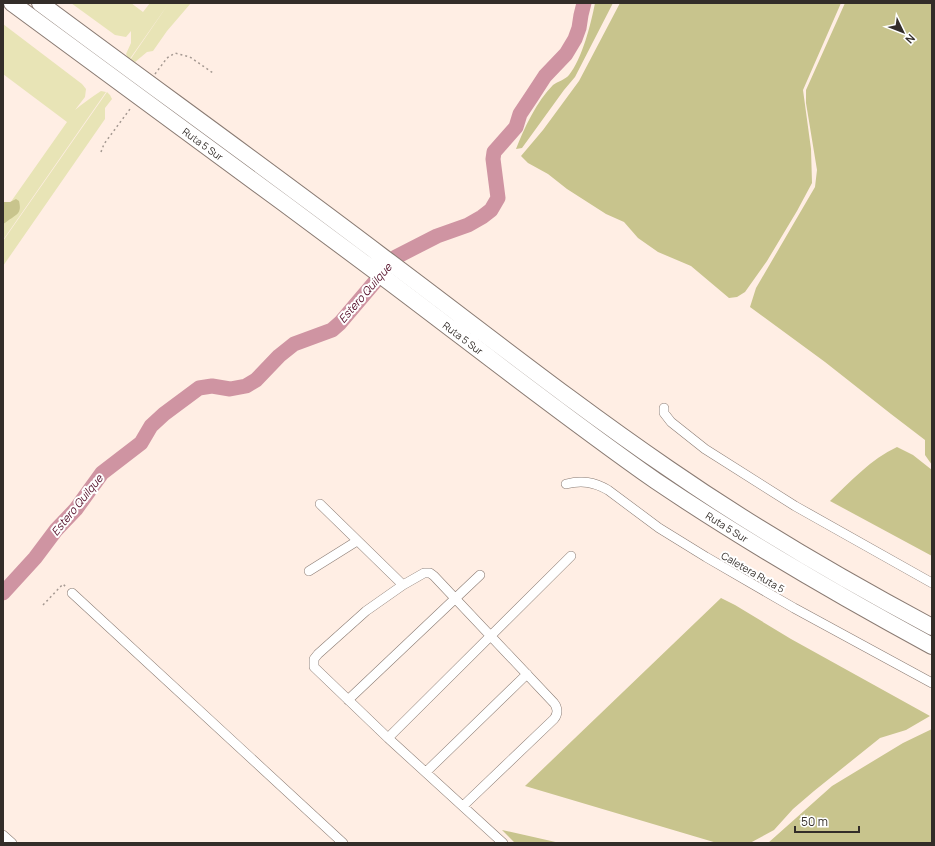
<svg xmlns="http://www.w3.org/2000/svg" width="935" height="846" font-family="Manrope,sans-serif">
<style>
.green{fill:#e8e4b6}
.forest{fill:#c8c48d}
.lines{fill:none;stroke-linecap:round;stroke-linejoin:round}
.river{stroke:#cf94a2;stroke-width:15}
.street-casing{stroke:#8a7b73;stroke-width:10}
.highway-casing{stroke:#8a7b73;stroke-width:18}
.path{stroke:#a59992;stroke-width:1.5;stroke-dasharray:2 3;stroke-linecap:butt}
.street{stroke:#fff;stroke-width:9}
.highway{stroke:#fff;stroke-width:16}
.labels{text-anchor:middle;stroke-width:4;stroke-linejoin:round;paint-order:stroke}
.street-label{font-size:10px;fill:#332d29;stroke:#fff}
.water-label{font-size:11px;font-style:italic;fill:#540e28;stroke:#fff}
</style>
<rect width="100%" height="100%" fill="#ffeee4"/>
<path class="green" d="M 71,3 L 131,3 L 143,12 L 150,3 L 169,3 L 129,60 L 126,54 L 131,43 L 131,31 L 126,37 L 115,35 Z
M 169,3 L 191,3 L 167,31 L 153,51 L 147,52 L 135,62 L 130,60 Z
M 3,24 L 82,84 L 86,89 L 85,97 L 75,110 C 83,103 92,97 101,91 L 106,92 L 3,240 L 3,213 L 67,122 L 3,74 Z
M 107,92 L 110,95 L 112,99 L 105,108 L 105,119 L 3,266 L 3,241 Z"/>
<path class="forest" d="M 595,3 L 613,3 L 575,77 L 564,90 L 522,148 L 516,149 C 524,128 537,101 553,85 C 558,81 565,80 569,75 C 582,59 591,24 595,3 Z
M 620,3 L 841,3 L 803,90 L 811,149 L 812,183 L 797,211 L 767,261 L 745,292 L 737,297 L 729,298 L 691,266 L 658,252 L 638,238 L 624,222 L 606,214 L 567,189 L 548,174 L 528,163 L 521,156 L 543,130 L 579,81 Z
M 845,3 L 932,3 L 932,465 L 925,455 L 925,440 L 891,414 L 825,362 L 750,307 L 756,288 L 815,187 L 817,170 L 806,103 L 806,90 Z
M 16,199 L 19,201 C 21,210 20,213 12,218 C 8,220 7,222 3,224 L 3,202 L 10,202 Z
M 897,447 L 913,455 L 932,470 L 932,556 L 830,501 C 850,482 871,459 897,447 Z
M 721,598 L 735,605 L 791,639 L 930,716 L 906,730 L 880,738 L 814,791 L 793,809 L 774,830 L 750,843 L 717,843 L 525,786 Z
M 932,729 L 932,843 L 768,843 L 832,786 L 903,743 Z
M 502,830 L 560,843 L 515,843 Z"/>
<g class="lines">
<path class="river" d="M 3,593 L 35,558 L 56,530 L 76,509 L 102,473 L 141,443 L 151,426 L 164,414 L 199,388 L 212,386 L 230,389 L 246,386 L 256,380 L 279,356 L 294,344 L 332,330 L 340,323 L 396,257 L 437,236 L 468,225 L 482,217 L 491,210 L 498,198 L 493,159 L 494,152 L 516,127 L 520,114 L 532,96 L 545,76 L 566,54 L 575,39 L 579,28 L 581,15 L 584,3"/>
<defs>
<path id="street" d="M 664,408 L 664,413 L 671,422 L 705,449 L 795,506 L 932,583
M 566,484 C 582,480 594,482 608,490 L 659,528 L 706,557 L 794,608 L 932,683
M 320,504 L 403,585
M 309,571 L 357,541
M 72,593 L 343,843
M 348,700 L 480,575
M 388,738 L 571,556
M 426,772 L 527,674
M 463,806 L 554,719 C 558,714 558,708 554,703 L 434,576 L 430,573 L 424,573 L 403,585 L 366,611 L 318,654 L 314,659 L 314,667 L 388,738 L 503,843
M 3,835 L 12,843"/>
<path id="highway" d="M 12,3 C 132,92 252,179 371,268 C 466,339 559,413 656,481 C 745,541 838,595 932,646
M 40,3 C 154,88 270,171 383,257 C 478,328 571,402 669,469 C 753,527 842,579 932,627"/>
</defs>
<use href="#street" class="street-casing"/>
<use href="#highway" class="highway-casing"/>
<path class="path" d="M 155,74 L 167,58 L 175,53 L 190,57 L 213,73
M 101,152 L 104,144 L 130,109
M 43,605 L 63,584 L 67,588"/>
<use href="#street" class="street"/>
<use href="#highway" class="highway"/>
</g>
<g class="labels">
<g class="street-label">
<text transform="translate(203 144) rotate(36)" y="4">Ruta 5 Sur</text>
<text transform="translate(463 338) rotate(37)" y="4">Ruta 5 Sur</text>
<text transform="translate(727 527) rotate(32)" y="4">Ruta 5 Sur</text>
<text transform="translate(753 572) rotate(30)" y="4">Caletera Ruta 5</text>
</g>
<g class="water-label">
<text transform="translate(365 293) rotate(-49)" y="4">Estero Quilque</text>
<text transform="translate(77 505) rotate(-51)" y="4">Estero Quilque</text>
</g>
</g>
<rect width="935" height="846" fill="none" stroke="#332d29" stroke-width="8"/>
<g transform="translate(903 32) rotate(133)" stroke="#ffffff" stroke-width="3" paint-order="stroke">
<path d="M0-3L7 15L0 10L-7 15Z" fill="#332d29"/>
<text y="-6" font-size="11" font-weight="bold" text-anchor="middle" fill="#332d29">N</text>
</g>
<path d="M795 826v6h64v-6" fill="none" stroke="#332d29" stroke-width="2"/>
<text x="801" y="826" font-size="12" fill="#332d29" stroke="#ffffff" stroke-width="3" paint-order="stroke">50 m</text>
</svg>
